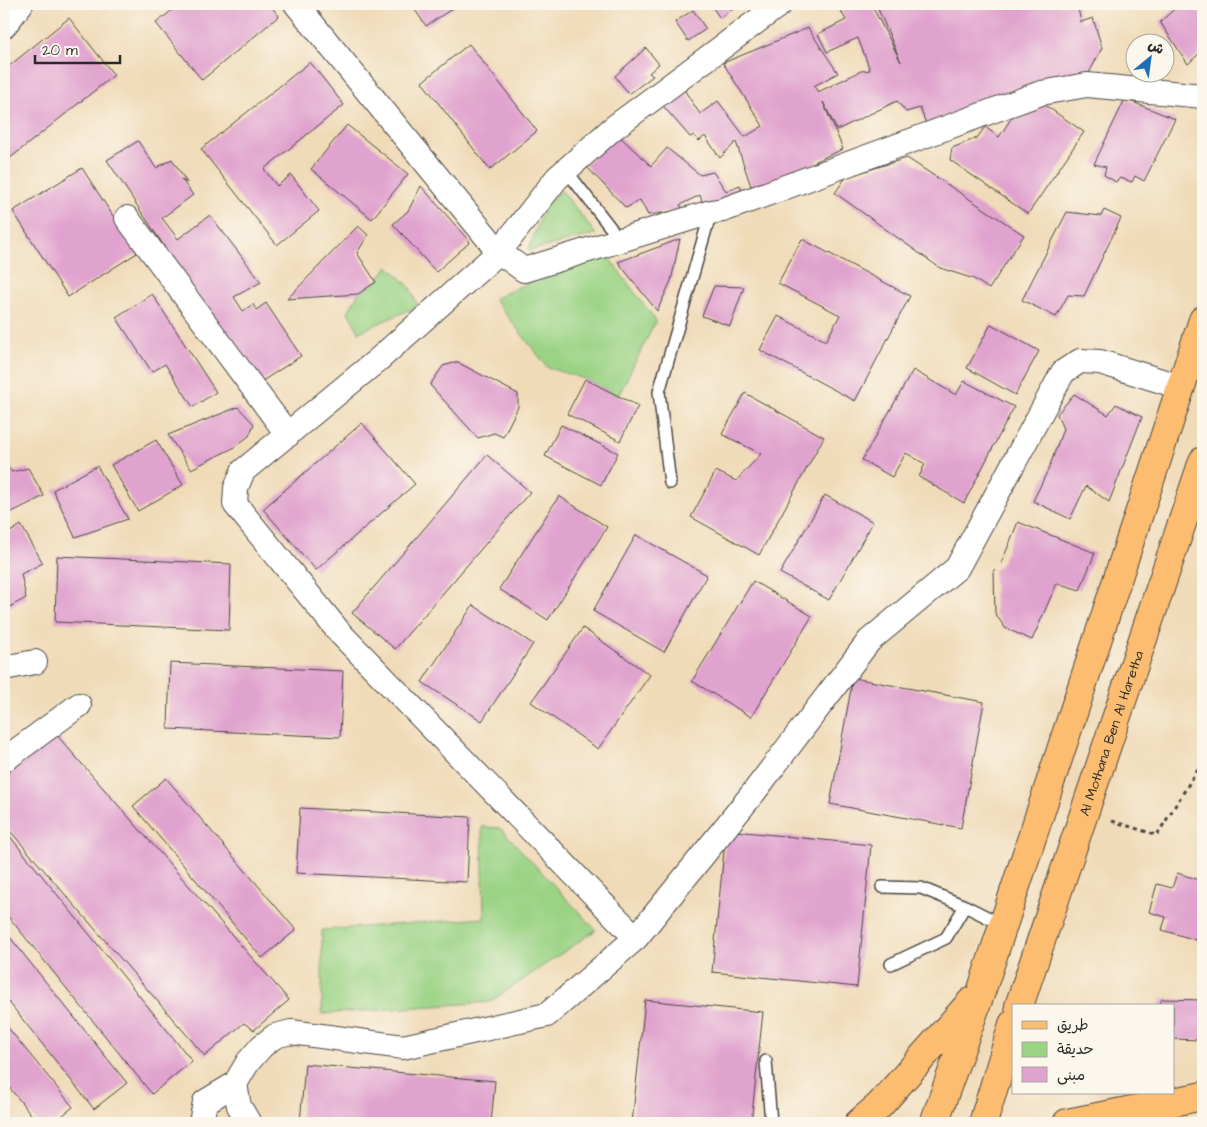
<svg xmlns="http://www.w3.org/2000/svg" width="1207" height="1127" font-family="'Architects Daughter','Playpen Sans Arabic',sans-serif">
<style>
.green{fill:#9bd385;stroke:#637f58}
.building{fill:#e0a2ce}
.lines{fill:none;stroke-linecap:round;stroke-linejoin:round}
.lane-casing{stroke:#494540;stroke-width:14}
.street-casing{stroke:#494540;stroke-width:26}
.primary-casing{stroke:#494540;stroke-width:30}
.path{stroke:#494540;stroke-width:3;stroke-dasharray:4 4;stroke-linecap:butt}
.lane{stroke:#fff;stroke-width:11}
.street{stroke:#fff;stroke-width:24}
.primary{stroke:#fcbd6f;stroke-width:28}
.labels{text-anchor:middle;stroke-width:4.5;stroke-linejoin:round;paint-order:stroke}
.street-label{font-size:14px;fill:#2b2b2b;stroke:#fbf7ec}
</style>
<rect width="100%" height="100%" fill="#fbf7ec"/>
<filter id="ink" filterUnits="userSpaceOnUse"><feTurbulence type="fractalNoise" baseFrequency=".02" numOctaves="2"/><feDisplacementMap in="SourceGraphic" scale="10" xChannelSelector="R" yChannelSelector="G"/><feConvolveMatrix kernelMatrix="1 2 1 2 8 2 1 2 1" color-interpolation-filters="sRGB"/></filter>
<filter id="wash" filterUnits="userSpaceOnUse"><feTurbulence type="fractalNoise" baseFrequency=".0096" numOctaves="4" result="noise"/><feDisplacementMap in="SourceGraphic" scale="20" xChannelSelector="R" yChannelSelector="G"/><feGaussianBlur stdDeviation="1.12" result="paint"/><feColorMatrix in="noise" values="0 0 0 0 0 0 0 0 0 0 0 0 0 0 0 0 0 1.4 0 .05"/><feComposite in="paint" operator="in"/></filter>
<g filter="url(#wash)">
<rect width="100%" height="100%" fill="#f0dbb9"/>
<path class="green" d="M 562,191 L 596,234 L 528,251 L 547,201 Z
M 601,247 L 656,321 L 618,396 L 585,379 L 548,368 L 494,299 Z
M 388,266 L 409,286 L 418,306 L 359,332 L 348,312 L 358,294 L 376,282 Z
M 482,827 L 500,828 L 596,930 L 490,1002 L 322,1014 L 322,930 L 484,918 Z"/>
<g id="blocks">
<path class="building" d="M 180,4 L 269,4 L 279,16 L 202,80 L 156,23 Z
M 411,4 L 459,4 L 426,26 Z
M 710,4 L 736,4 L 737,5 L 720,18 Z
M 842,4 L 871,4 L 901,62 L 876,4 L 1077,4 L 1081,22 L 1093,18 L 1102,48 L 1085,81 L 928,129 L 920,108 L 906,112 L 897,101 L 837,130 L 823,102 L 843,149 L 816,161 L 815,172 L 753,192 L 736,142 L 720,158 L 705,136 L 699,141 L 694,135 L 690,137 L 658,100 L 679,82 L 700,114 L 718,101 L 745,137 L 763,126 L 723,63 L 808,28 L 838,73 L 814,86 L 818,92 L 861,71 L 870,70 L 858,38 L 827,52 L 818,34 L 846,20 L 838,6 Z
M 1180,4 L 1203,4 L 1203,50 L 1188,64 L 1160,22 Z
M 693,10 L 706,29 L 688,41 L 675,22 Z
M 69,18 L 114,75 L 4,163 L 4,70 Z
M 469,44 L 537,131 L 490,170 L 422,82 Z
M 646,48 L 659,64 L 649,73 L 653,76 L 629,94 L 615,76 Z
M 310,62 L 344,105 L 264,169 L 277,186 L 291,175 L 319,211 L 277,245 L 201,149 Z
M 1036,99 L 1084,132 L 1028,214 L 950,160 L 952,148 L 977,138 L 985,127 L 999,137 L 1020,105 L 1028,111 Z
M 1125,99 L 1175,119 L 1144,181 L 1135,176 L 1132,182 L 1120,178 L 1116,182 L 1104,175 L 1106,167 L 1094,164 Z
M 347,125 L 408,174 L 372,219 L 311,169 Z
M 616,133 L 651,166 L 667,148 L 700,175 L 713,172 L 726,191 L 740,185 L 744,200 L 705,211 L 700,195 L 680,205 L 683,210 L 648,215 L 640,200 L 626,208 L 585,165 Z
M 138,141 L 156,168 L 172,159 L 187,183 L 181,179 L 193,195 L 162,218 L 178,239 L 210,215 L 261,282 L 234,297 L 243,311 L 253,304 L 256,310 L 266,303 L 301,356 L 256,385 L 107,160 Z
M 907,158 L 1024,235 L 989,289 L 974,279 L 940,268 L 835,193 L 846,177 Z
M 82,168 L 137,253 L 68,297 L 13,211 Z
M 421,186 L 470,242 L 436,272 L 393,224 L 408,211 Z
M 1104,210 L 1121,218 L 1084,296 L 1068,295 L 1056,317 L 1022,300 L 1067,212 L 1101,216 Z
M 358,226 L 368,235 L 357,253 L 376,282 L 358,294 L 287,299 Z
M 680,239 L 671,281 L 657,311 L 618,262 Z
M 802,239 L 910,296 L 855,401 L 760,350 L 778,316 L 826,341 L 840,315 L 778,283 Z
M 714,286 L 744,287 L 730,326 L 702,316 Z
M 152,294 L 216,392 L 193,407 L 165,364 L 152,372 L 116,317 Z
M 991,324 L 1039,351 L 1015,395 L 967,368 Z
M 457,362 L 518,394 L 518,407 L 503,437 L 494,433 L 478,438 L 430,385 L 443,366 Z
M 913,370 L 956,395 L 964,381 L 1014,407 L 964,503 L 919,477 L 925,464 L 906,453 L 892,477 L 862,460 Z
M 585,379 L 638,406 L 620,441 L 567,414 Z
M 745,393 L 824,437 L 759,555 L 691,517 L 716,471 L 736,481 L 761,454 L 722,434 Z
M 1074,394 L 1108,415 L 1116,404 L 1142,417 L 1109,502 L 1086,486 L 1070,519 L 1033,501 L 1049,468 L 1063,429 L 1057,414 Z
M 238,407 L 254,424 L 249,436 L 233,448 L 191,469 L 168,435 Z
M 362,423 L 415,484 L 316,570 L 263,509 Z
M 561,425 L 618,453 L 601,485 L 545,456 Z
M 156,440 L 183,485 L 138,511 L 111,465 Z
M 487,455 L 530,492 L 395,649 L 352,613 Z
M 7,466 L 12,472 L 28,468 L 44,496 L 4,516 L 4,468 Z
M 97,466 L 128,519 L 75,537 L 53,490 Z
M 825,495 L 873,522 L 829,600 L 780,573 Z
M 559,496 L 607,527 L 548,620 L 499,589 Z
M 1018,522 L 1095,553 L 1080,590 L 1057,583 L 1032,640 L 1005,628 L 995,613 L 994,571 L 1001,564 Z
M 21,525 L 43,563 L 21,574 L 26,598 L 4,610 L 4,536 Z
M 636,535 L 707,575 L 664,652 L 593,611 Z
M 57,556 L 231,564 L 229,630 L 55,622 Z
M 753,581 L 812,616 L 751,717 L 692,681 Z
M 473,605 L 533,644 L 482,721 L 422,682 Z
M 583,628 L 650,675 L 598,749 L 531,702 Z
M 170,663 L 343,671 L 340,737 L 168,729 Z
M 853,678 L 984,702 L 961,828 L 830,804 Z
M 54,732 L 289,1000 L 254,1030 L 244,1023 L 205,1056 L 4,824 L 4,776 Z
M 166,778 L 296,930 L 262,958 L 133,806 Z
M 300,808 L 470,817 L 467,882 L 296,873 Z
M 4,829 L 192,1061 L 152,1094 L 4,911 Z
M 726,830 L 871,845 L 857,987 L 712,972 Z
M 1177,873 L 1203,881 L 1203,942 L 1162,930 L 1166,917 L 1149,912 L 1157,884 L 1172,888 Z
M 4,930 L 127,1083 L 94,1109 L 4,996 Z
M 1162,999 L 1203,1000 L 1203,1040 L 1173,1039 L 1173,1006 L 1159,1006 Z
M 645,1000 L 763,1012 L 751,1123 L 632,1123 Z
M 4,1023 L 73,1107 L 53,1123 L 38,1123 L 4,1081 Z
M 305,1064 L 495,1081 L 491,1123 L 300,1123 Z"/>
</g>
</g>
<g filter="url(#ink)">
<use href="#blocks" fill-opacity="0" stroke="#494540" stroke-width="1"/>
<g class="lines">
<defs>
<path id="lane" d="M 566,170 L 620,240
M 670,483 L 659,392 L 711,212
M 882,887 L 921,888 L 965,906 L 946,938 L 891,964
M 965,906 L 1003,925
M 766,1061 L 771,1123"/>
<path id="street" d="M 780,4 L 612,129 L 557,178 L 499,252 L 524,270 L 711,212 L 723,210 L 1041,93 L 1087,85 L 1203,96
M 4,26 L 21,4
M 127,218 L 288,435
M 4,668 L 35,662
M 4,760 L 79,705
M 636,938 L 754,792 L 869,641 L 957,568 L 1063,372 L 1080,361 L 1100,362 L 1181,387
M 235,1084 L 239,1106 L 249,1123
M 201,1123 L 205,1102 L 235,1084 L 248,1062 L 262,1046 L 275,1036 L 291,1032 L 403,1047 L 547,1015 L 636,938 L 340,633 L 235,504 L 236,488 L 243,471 L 379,359 L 499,252 L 296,4"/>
<g id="primary">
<path id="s1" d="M 1019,1006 L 1203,461"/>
<path d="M 859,1123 L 879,1106 L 971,1002"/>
<path d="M 934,1123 L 981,992 L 1203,320"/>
<path d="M 983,1123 L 1013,1024"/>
<path d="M 1067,1123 L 1203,1096"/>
</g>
</defs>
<use href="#lane" class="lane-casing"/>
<use href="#street" class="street-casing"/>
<use href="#primary" class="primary-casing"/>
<path class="path" d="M 1112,821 L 1157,835 L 1203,761"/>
<use href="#lane" class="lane"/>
<use href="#street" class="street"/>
<use href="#primary" class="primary"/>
</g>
</g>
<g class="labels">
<g class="street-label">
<text dy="5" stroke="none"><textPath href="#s1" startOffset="288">Al Mothana Ben Al Haretha</textPath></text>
</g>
</g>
<rect width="1207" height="1127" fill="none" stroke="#fbf7ec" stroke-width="20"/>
<rect x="1012" y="1004" width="162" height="90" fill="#fbf7ec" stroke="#a8a59f"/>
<rect x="1022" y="1021" width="25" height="8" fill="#fcbd6f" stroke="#a8a59f"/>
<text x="1057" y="1030" font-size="15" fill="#2b2b2b">طريق</text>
<rect x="1022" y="1042" width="25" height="15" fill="#9bd385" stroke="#a8a59f"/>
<text x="1057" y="1054" font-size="15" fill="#2b2b2b">حديقة</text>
<rect x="1022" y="1067" width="25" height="15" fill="#e0a2ce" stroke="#a8a59f"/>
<text x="1057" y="1080" font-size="15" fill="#2b2b2b">مبنى</text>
<g transform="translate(1150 58) rotate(29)"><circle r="24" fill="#fbf7ec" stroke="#a8a59f"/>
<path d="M0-4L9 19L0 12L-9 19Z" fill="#1f6fb2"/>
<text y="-8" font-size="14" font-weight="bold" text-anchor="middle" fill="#2b2b2b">ش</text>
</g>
<path d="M35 55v8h85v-8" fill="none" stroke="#2b2b2b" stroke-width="2.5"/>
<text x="42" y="55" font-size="15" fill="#2b2b2b" stroke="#fbf7ec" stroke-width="4" paint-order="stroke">20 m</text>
</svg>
